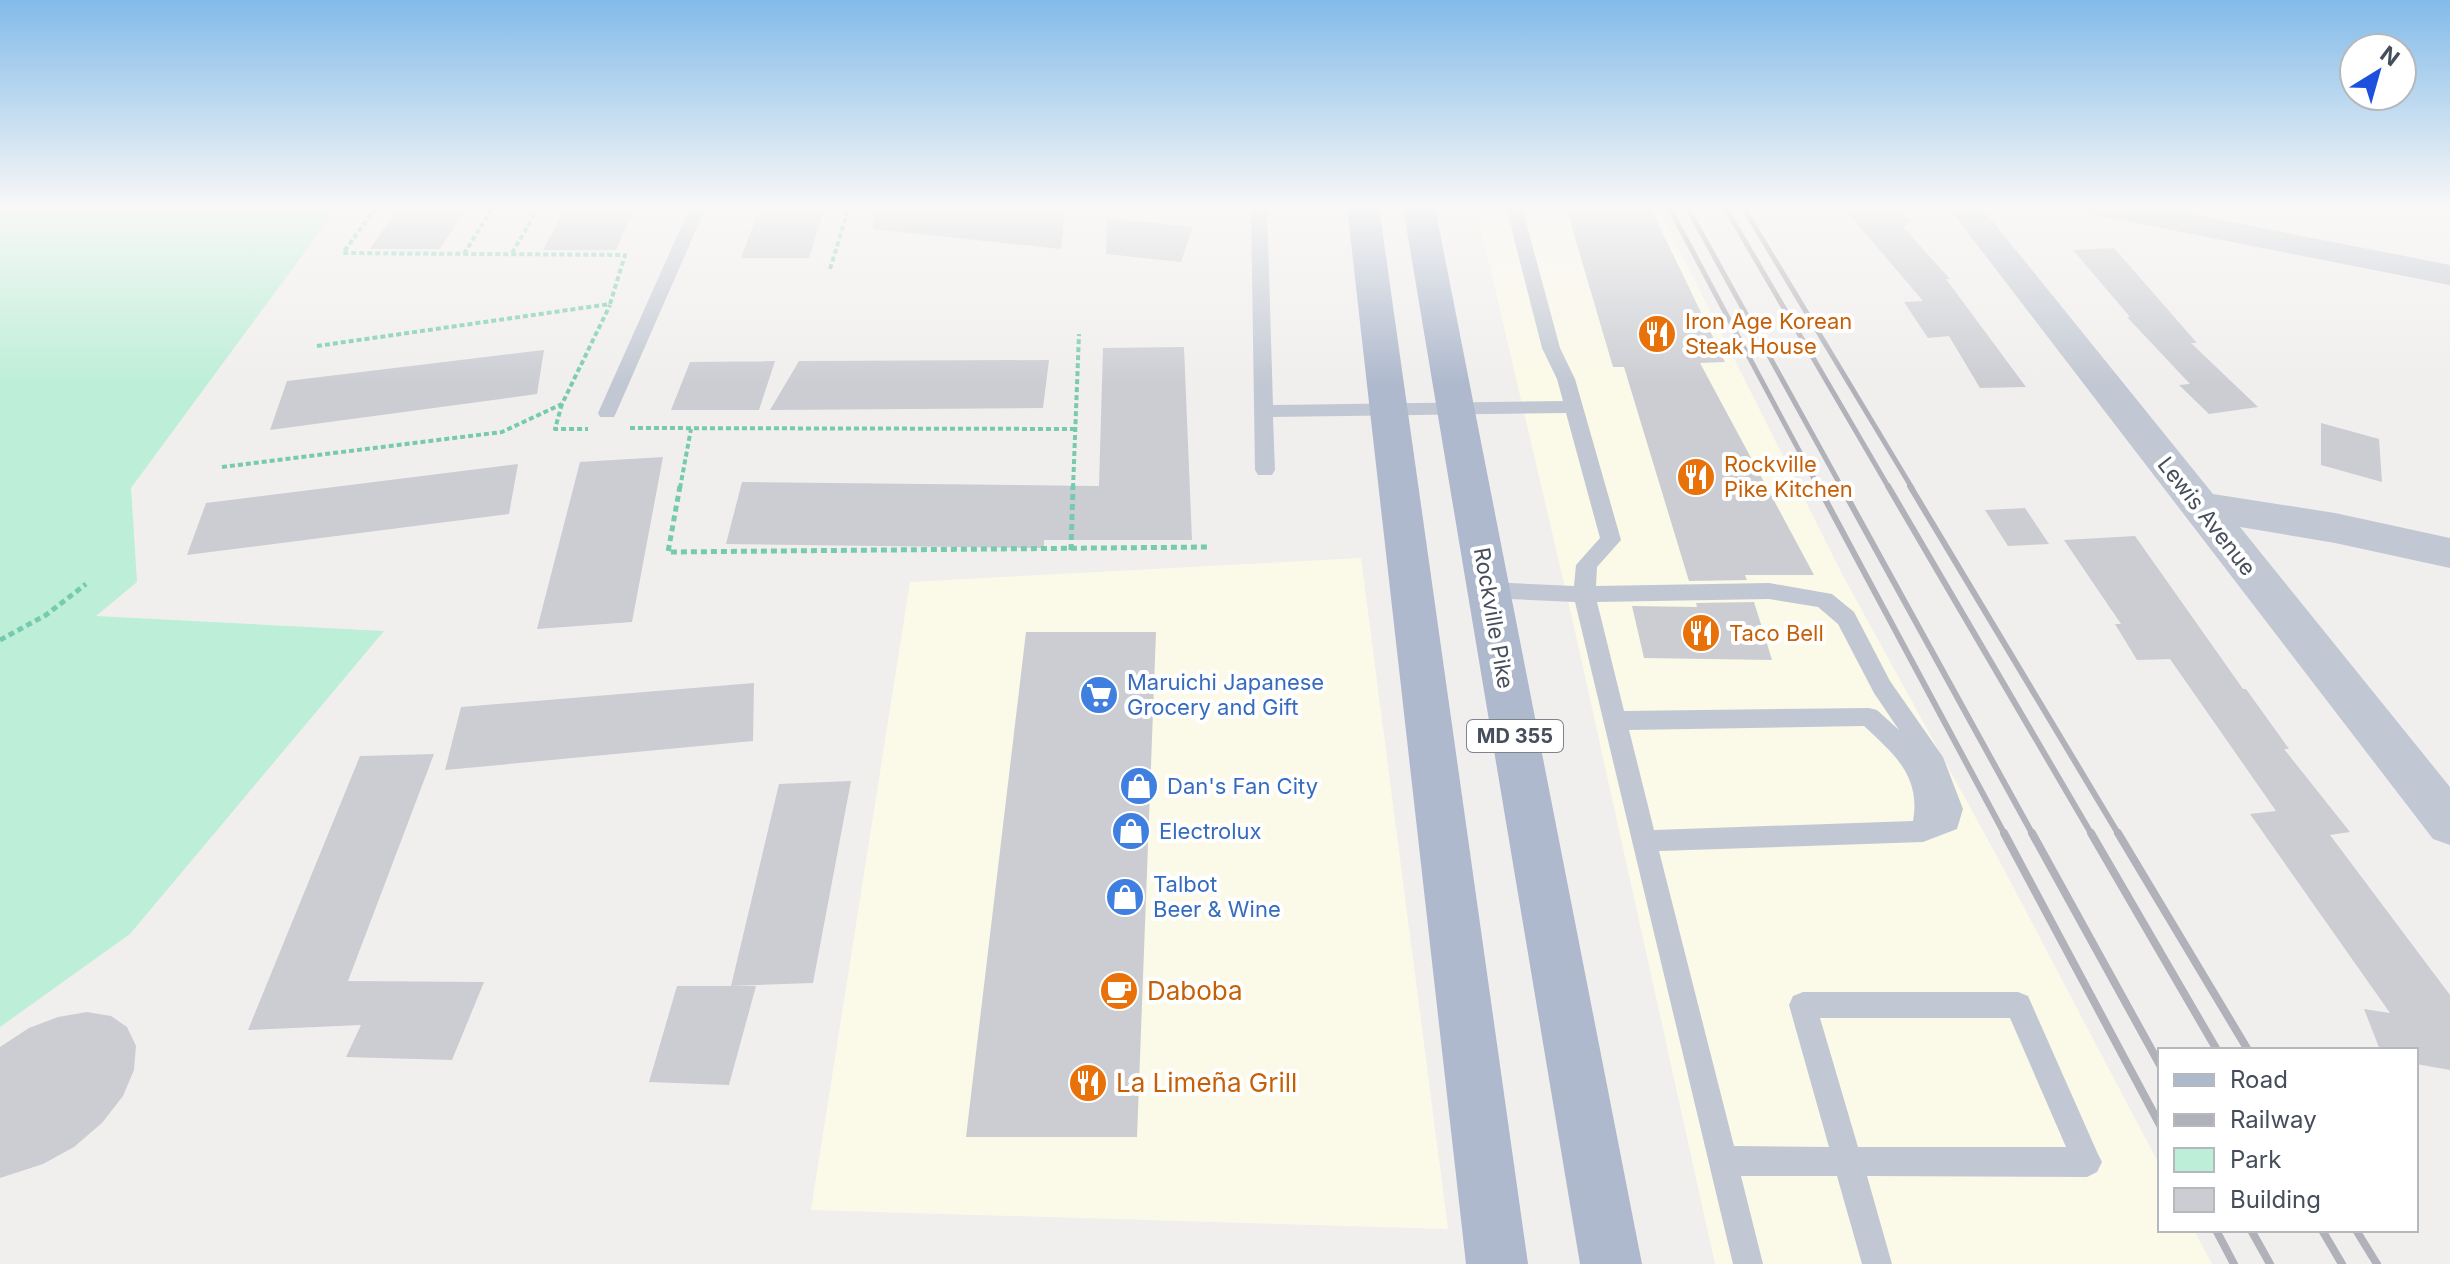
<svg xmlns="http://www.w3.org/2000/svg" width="2450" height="1264" font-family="Inter,sans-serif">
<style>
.commercial{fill:#fbf9e8}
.green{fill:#bdeed8}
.building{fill:#cbcdd3}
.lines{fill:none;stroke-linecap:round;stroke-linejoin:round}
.path-far1{stroke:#76cbaf;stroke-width:4;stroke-dasharray:5 3;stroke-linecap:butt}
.path{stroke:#76cbaf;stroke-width:5;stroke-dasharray:6 4;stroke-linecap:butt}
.service{fill:#c2c8d3;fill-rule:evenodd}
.minor{fill:#c2c8d3;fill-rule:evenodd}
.primary{fill:#aeb9cd;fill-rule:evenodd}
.rail-far2{stroke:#b1b2b9;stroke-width:5}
.rail-far1{stroke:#b1b2b9;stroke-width:6}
.rail{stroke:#b1b2b9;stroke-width:8}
.labels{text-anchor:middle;stroke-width:8;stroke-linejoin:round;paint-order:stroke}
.shield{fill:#fff;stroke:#7e838c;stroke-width:2}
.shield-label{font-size:20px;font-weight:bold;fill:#474e5b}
.food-label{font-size:22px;fill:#c56008;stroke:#fff;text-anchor:start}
.street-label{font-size:22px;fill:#474e5b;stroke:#fff}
.shop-label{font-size:22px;fill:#366cbe;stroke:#fff;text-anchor:start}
.near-food-label{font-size:26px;fill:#c56008;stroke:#fff;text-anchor:start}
</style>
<rect width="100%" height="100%" fill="#f1efee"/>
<path class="commercial" d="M 1476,207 L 1658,207 L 1842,574 L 2000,862 L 2160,1166 L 2160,1230 L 2194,1230 L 2212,1264 L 1715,1264 L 1573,622 Z
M 1361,558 L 1448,1229 L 811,1210 L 910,582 Z"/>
<path class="green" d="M 0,207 L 338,207 L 131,488 L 137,582 L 96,616 L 384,631 L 130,934 L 0,1027 Z"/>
<path class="building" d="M 399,207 L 467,207 L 440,249 L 370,249 Z
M 566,207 L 635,207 L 616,250 L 543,250 Z
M 760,207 L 825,207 L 809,258 L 741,258 Z
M 874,207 L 1004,207 L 1065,214 L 1061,249 L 873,229 Z
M 1566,207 L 1650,207 L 1725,362 L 1700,363 L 1814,575 L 1745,575 L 1747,580 L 1689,581 L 1624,367 L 1613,367 Z
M 1843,207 L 1885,207 L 1913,221 L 1903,227 L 1950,279 L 1946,279 L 2026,387 L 1980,388 L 1949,336 L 1928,338 L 1904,302 L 1923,301 Z
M 1107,218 L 1193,227 L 1181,262 L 1106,254 Z
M 2114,248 L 2197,343 L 2191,343 L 2258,407 L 2209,414 L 2179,385 L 2190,384 L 2127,317 L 2130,317 L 2073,250 Z
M 1184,347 L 1192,540 L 1044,540 L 1044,548 L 726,544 L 742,482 L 1099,486 L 1103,348 Z
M 544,350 L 537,394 L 270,430 L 287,381 Z
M 1049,360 L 1043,408 L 770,410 L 799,361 Z
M 775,361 L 759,410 L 671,410 L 690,362 Z
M 2321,423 L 2379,439 L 2382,482 L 2321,465 Z
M 663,457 L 632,622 L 537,629 L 580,462 Z
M 518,464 L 509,514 L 187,555 L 206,503 Z
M 2025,508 L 2049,544 L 2008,546 L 1985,510 Z
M 2135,536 L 2243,689 L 2246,689 L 2289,749 L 2284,749 L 2350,832 L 2330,835 L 2450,995 L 2450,1070 L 2416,1064 L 2416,1050 L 2380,1050 L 2364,1009 L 2390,1013 L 2250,814 L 2276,811 L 2170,659 L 2137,660 L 2115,624 L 2121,624 L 2064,540 Z
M 1754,602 L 1772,660 L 1644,658 L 1632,606 L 1697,607 L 1696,603 Z
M 1026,632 L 1156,632 L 1137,1137 L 966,1137 Z
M 754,683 L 753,741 L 445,770 L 461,707 Z
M 434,754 L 348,981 L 484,982 L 452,1060 L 346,1057 L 361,1025 L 248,1030 L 360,756 Z
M 851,781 L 813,983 L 731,986 L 779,784 Z
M 677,986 L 756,986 L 729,1085 L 649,1082 Z
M 87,1012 L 111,1016 L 127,1027 L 136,1046 L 134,1070 L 123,1096 L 102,1123 L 74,1147 L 43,1164 L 0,1178 L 0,1047 L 29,1028 L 58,1017 Z"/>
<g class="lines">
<path class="path-far1" d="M 1179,207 L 1212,210
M 512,253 L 539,207
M 464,254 L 493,207
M 830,269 L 849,207
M 317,346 L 610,304 L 625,255 L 343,253 L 376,207
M 562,404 L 555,429 L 588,429
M 630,428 L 1076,429
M 222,467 L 502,432 L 562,404 L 610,305
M 680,488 L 691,429
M 1073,488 L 1079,334"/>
<path class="path" d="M 680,486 L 668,552 L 1208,547
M 1071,550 L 1073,486
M 0,640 L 46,615 L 86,584"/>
<path class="service" d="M 690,207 L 706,207 L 616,413 L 614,417 L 600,417 L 598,413 Z
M 1251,207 L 1267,207 L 1273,405 L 1563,401 L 1557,379 L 1542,348 L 1506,207 L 1522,207 L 1560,348 L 1575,379 L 1621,540 L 1597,567 L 1596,586 L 1769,583 L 1832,594 L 1854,612 L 1890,681 L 1943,757 L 1963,809 L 1957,829 L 1923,842 L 1659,851 L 1734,1146 L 1829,1147 L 1789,1005 L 1793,996 L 1803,992 L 2018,992 L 2028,996 L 2097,1152 L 2102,1162 L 2097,1172 L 2087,1177 L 1867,1176 L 1892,1264 L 1862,1264 L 1837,1176 L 1741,1176 L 1763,1264 L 1733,1264 L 1575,602 L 1489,598 L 1481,596 L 1478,590 L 1481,584 L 1489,582 L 1574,586 L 1576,565 L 1600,538 L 1566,413 L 1273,417 L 1275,470 L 1272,475 L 1258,475 L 1255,470 ZM 1769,599 L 1818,607 L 1838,624 L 1874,693 L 1899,730 L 1877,710 L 1869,708 L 1624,711 L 1597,602 ZM 1864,726 C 1894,754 1921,776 1913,821 L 1654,830 L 1629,730 ZM 1820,1018 L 2010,1018 L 2066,1147 L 1858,1147 Z"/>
<path class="minor" d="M 1948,207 L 1981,207 L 2213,494 L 2335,513 L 2450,538 L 2450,568 L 2335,543 L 2240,527 L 2450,787 L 2450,845 L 2433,839 Z
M 2089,207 L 2156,207 L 2450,265 L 2450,285 L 2105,217 L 2094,214 Z"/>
<path class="primary" d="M 1347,207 L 1379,207 L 1528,1264 L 1466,1264 Z
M 1403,207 L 1435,207 L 1642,1264 L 1580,1264 Z"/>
<path class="rail-far2" d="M 1669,207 L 1819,488
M 1687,207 L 1842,488
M 1725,207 L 1889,488
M 1743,207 L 1912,488"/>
<path class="rail-far1" d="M 1818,486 L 2005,835
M 1841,486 L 2033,835
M 1888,486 L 2092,835
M 1910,486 L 2119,835"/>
<path class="rail" d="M 2004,833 L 2160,1125
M 2032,833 L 2160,1065
M 2091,833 L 2217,1050
M 2118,833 L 2248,1050
M 2216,1230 L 2234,1264
M 2251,1230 L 2270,1264
M 2322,1230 L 2342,1264
M 2356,1230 L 2377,1264"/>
</g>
<linearGradient id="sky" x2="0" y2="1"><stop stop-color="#83bbe9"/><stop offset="0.54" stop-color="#f9f8f7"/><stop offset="1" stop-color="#f9f8f7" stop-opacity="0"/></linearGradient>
<rect width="2450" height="384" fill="url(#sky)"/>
<defs>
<symbol id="restaurant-disc" viewBox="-11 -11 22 22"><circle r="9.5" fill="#e8710a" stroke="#fff"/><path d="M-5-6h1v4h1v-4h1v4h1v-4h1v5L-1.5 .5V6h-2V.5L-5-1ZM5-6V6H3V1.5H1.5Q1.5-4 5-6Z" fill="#fff"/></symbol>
<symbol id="supermarket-disc" viewBox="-11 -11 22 22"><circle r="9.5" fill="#3f7fe0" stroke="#fff"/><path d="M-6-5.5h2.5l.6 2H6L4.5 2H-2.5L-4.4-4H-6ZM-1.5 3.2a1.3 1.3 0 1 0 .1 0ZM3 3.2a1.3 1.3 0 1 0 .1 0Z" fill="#fff"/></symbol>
<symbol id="shop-disc" viewBox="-11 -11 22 22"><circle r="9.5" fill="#3f7fe0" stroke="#fff"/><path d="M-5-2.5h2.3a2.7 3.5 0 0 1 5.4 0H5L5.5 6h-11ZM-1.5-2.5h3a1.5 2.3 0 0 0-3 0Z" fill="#fff"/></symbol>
<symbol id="cafe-disc" viewBox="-11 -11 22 22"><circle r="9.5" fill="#e8710a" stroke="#fff"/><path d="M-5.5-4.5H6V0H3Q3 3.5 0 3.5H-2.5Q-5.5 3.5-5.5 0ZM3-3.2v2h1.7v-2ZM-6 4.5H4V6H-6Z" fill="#fff"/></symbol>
</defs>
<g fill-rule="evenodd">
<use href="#restaurant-disc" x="1635" y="312" width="44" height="44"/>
<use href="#restaurant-disc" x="1674" y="455" width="44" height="44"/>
<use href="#restaurant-disc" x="1679" y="611" width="44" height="44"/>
<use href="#supermarket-disc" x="1077" y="673" width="44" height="44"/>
<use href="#shop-disc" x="1117" y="764" width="44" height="44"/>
<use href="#shop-disc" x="1109" y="809" width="44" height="44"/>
<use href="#shop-disc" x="1103" y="875" width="44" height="44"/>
<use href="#cafe-disc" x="1097" y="969" width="44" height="44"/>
<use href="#restaurant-disc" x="1066" y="1061" width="44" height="44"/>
</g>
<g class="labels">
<rect class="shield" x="1467" y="720" width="96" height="32" rx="6"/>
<g class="shield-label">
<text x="1515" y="743">MD 355</text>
</g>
<g class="food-label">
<text x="1685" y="329">Iron Age Korean<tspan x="1685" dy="25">Steak House</tspan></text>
<text x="1724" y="472">Rockville<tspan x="1724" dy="25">Pike Kitchen</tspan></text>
<text x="1729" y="641">Taco Bell</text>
</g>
<g class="street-label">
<text transform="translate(2207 516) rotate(52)" y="8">Lewis Avenue</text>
<text transform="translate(1494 618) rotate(80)" y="8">Rockville Pike</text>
</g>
<g class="shop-label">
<text x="1127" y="690">Maruichi Japanese<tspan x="1127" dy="25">Grocery and Gift</tspan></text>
<text x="1167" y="794">Dan's Fan City</text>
<text x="1159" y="839">Electrolux</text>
<text x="1153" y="892">Talbot<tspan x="1153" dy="25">Beer &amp; Wine</tspan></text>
</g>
<g class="near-food-label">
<text x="1147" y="1000">Daboba</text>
<text x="1116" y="1092">La Limeña Grill</text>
</g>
</g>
<rect x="2158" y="1048" width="260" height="184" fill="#ffffff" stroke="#b5b8bd" stroke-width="2"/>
<rect x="2174" y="1074" width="40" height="12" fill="#aeb9cd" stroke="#b5b8bd" stroke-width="2"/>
<text x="2230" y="1088" font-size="24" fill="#474e5b">Road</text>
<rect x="2174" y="1114" width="40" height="12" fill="#b1b2b9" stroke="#b5b8bd" stroke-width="2"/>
<text x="2230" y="1128" font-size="24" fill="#474e5b">Railway</text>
<rect x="2174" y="1148" width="40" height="24" fill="#bdeed8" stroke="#b5b8bd" stroke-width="2"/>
<text x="2230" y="1168" font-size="24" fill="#474e5b">Park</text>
<rect x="2174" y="1188" width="40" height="24" fill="#cbcdd3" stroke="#b5b8bd" stroke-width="2"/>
<text x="2230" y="1208" font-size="24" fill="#474e5b">Building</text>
<g transform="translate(2378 72) rotate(37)"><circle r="38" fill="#ffffff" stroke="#b5b8bd" stroke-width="2"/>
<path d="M0-6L14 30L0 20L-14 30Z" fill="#1d50dd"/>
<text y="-12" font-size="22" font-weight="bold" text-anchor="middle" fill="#474e5b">N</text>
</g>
</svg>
